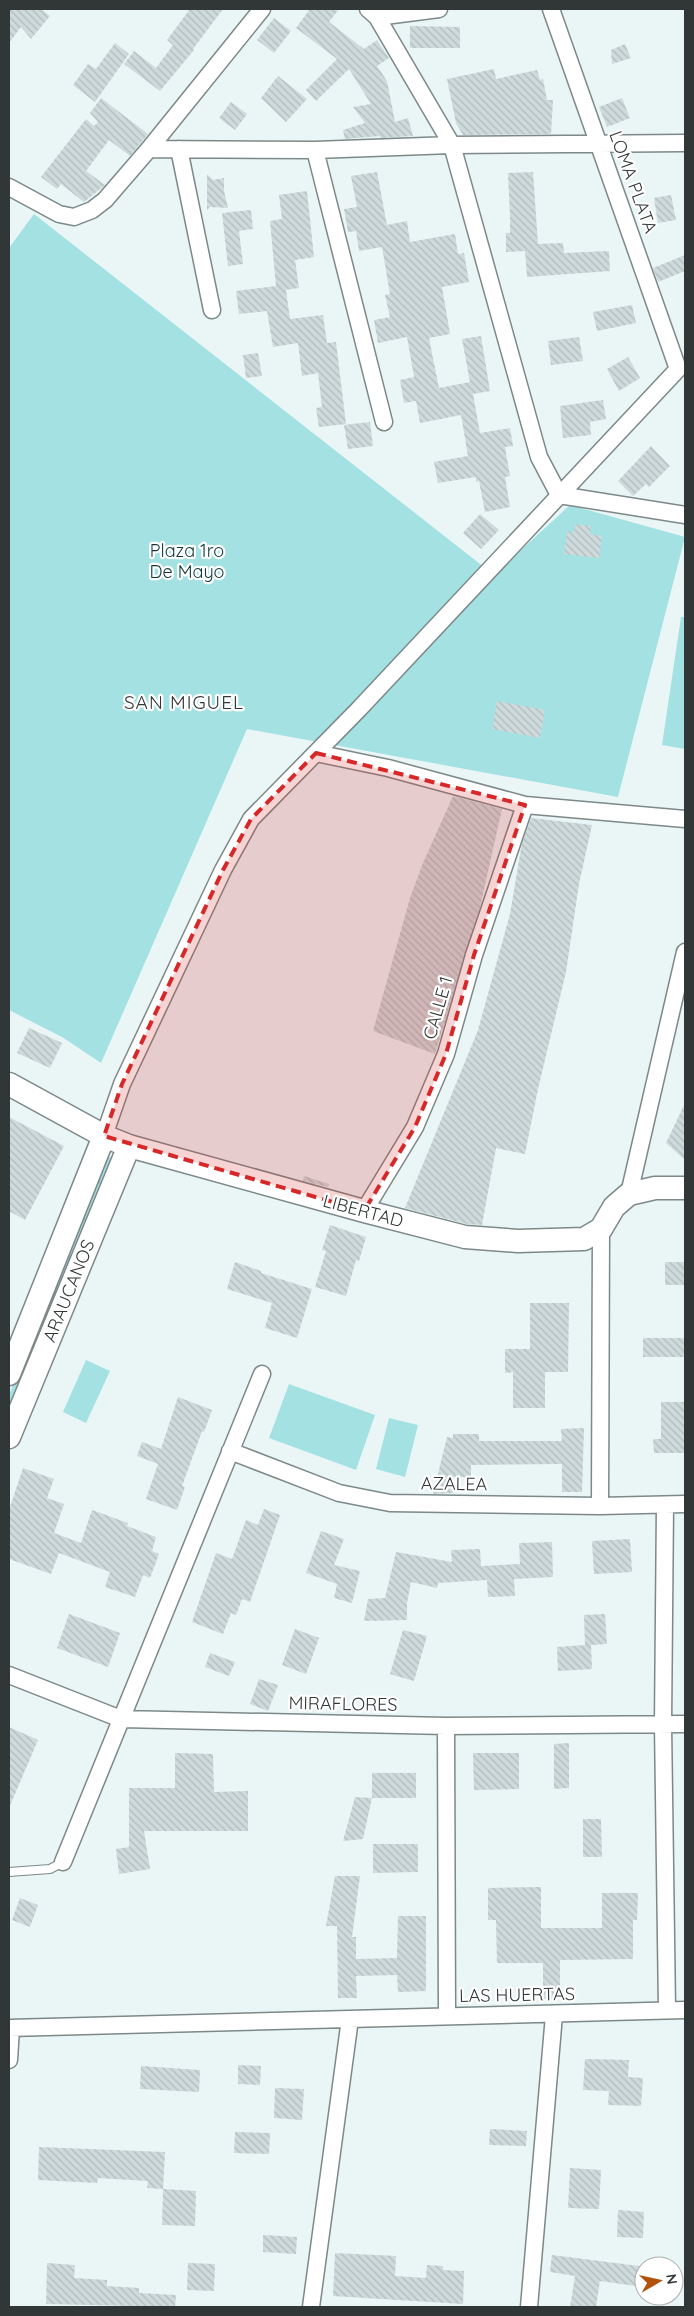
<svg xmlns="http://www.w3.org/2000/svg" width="694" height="2316" font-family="Quicksand,sans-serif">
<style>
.grass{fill:url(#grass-tufts)}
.park{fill:#a3e1e3}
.building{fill:url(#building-back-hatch)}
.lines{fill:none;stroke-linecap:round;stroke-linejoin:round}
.lane-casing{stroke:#7d8888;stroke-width:10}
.street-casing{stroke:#7d8888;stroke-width:19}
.secondary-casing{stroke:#7d8888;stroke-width:25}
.lane{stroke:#fff;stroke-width:8}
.street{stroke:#fff;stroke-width:16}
.secondary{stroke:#fff;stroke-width:22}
.marked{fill:#d62828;fill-opacity:0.2;stroke:#d62828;stroke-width:4;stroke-dasharray:10 6;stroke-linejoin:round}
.labels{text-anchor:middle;stroke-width:4.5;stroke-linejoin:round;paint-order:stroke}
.street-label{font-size:18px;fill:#313636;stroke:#fff}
.park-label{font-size:18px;fill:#113738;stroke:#fff}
.neighbourhood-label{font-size:19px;letter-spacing:1px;fill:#313636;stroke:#fff}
</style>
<defs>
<pattern id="grass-tufts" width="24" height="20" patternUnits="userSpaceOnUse" patternTransform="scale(1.25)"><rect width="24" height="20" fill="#a3e1e3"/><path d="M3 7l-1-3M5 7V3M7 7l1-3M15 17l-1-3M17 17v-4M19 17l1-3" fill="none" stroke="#8dc2c3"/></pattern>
<pattern id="building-back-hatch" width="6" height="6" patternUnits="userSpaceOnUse" patternTransform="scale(1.25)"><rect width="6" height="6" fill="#cedadb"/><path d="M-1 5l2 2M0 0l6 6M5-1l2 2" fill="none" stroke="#b1bcbd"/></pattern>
</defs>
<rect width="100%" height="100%" fill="#eaf6f6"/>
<path class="grass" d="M 110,1157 L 112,1158 L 9,1418 L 9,1395 L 106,1158 Z"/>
<path class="park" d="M 34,214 L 494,575 L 570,505 L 685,537 L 618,797 L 247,729 L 101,1063 L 62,1037 L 9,1010 L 9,248 Z
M 681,617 L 685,617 L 685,749 L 662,745 Z
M 86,1360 L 110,1371 L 86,1423 L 63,1412 Z
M 289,1384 L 375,1415 L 356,1470 L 269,1438 Z
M 389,1418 L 418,1425 L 405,1477 L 376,1469 Z"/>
<path class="building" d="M 9,9 L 41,9 L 50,16 L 31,39 L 21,27 L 9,43 Z
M 190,9 L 223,9 L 193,49 L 194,50 L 160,91 L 124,64 L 134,51 L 156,68 L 173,45 L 167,40 Z
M 310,9 L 339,9 L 329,22 L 364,49 L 377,40 L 389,58 L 377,66 L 387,81 L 395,122 L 408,118 L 413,136 L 380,138 L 380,136 L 345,139 L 343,130 L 365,123 L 353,107 L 371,104 L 349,69 L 316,101 L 306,90 L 337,59 L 296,28 Z
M 274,18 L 291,31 L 274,53 L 257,40 Z
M 410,26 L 460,27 L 460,48 L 410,48 Z
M 115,43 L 129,54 L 95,102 L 73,85 L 88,64 L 96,69 Z
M 625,44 L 631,58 L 612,64 L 611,50 Z
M 494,69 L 496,79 L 537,70 L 540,80 L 543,79 L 547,100 L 553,100 L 551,134 L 463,135 L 456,123 L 447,79 Z
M 278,76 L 307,99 L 286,122 L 261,98 Z
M 101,98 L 148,134 L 130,156 L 109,140 L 86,171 L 105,185 L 84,202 L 61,184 L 57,189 L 41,177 L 86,119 L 94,126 L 98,122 L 90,113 Z
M 622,98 L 630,118 L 607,127 L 599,107 Z
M 231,102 L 247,114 L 235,130 L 219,118 Z
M 377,172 L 387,225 L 407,221 L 410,242 L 455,234 L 458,254 L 464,253 L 469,282 L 442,287 L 450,334 L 429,338 L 439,388 L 470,382 L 462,339 L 481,336 L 490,391 L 473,394 L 480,433 L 510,428 L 513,446 L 505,447 L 510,476 L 505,477 L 510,507 L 485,512 L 479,481 L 476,482 L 476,477 L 438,483 L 434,462 L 468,456 L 461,415 L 420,423 L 416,401 L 404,403 L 400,380 L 414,377 L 407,337 L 378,343 L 374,320 L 390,317 L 385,295 L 390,294 L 382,247 L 359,251 L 356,231 L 348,232 L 344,209 L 357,207 L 351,176 Z
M 533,172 L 538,244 L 563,243 L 564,253 L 609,251 L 610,271 L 527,277 L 525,251 L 506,252 L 506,233 L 510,233 L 510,216 L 508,173 Z
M 207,174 L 213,180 L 224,178 L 224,191 L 228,208 L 210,207 L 207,210 Z
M 307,191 L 314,257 L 295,260 L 299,288 L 286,290 L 290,319 L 323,315 L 327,343 L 336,342 L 346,424 L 319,427 L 316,408 L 322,407 L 318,373 L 302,376 L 298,343 L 273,347 L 267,311 L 239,314 L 236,291 L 276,286 L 270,221 L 282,219 L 279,195 Z
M 671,195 L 676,220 L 658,223 L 654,198 Z
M 251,210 L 253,229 L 239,231 L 243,264 L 228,266 L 222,213 Z
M 685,255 L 685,271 L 658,282 L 653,268 Z
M 632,305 L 636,323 L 597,331 L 593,312 Z
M 579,337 L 583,361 L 551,365 L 548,341 Z
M 258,353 L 262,376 L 246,378 L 243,355 Z
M 628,357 L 640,378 L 619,391 L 607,369 Z
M 603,400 L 606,419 L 590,422 L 591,435 L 563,438 L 560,406 Z
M 370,422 L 373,446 L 348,449 L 344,425 Z
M 651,446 L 670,466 L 649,487 L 646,484 L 633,496 L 618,481 Z
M 480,514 L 499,530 L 481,549 L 463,533 Z
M 575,524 L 591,526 L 590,534 L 602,536 L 599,558 L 564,554 L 567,531 L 574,532 Z
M 497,701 L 545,710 L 540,738 L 492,729 Z
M 453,796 L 502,809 L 480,907 L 435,1054 L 373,1031 L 410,898 L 423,863 Z
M 531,818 L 592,825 L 579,884 L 566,972 L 538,1089 L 525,1154 L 496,1148 L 482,1225 L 467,1224 L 405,1208 L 478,1030 L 510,914 L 522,843 Z
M 29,1028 L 62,1043 L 50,1068 L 17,1053 Z
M 685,1103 L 685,1160 L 666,1143 Z
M 9,1117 L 64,1146 L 25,1220 L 9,1211 Z
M 304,1176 L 329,1184 L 328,1187 L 303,1181 Z
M 330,1225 L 366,1237 L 359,1261 L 356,1260 L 346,1296 L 315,1287 L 326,1251 L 322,1250 Z
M 235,1262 L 261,1271 L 261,1273 L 312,1289 L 297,1338 L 265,1328 L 272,1303 L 227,1289 Z
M 665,1262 L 685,1262 L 685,1285 L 665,1285 Z
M 530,1303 L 569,1303 L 568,1372 L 545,1372 L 545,1408 L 513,1408 L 513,1372 L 505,1373 L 505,1349 L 530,1349 Z
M 643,1338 L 685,1338 L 685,1357 L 643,1357 Z
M 178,1397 L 212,1410 L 204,1432 L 202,1431 L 182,1486 L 185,1487 L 177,1510 L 146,1499 L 158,1464 L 137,1456 L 142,1442 L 161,1449 Z
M 661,1402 L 685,1402 L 685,1453 L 654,1453 L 653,1439 L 661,1439 Z
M 584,1428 L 582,1492 L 562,1492 L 562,1464 L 471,1465 L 471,1477 L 453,1477 L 453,1493 L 433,1494 L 447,1437 L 453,1438 L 453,1434 L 479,1434 L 479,1441 L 562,1441 L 561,1429 Z
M 23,1468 L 54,1479 L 47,1498 L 64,1504 L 54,1533 L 81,1543 L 92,1510 L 128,1523 L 127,1526 L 156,1537 L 152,1551 L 159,1554 L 150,1578 L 143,1575 L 135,1597 L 105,1587 L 110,1572 L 59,1553 L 51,1574 L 9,1559 L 9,1510 Z
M 264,1509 L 280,1515 L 250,1602 L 242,1599 L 236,1615 L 231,1613 L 223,1634 L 192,1622 L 216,1553 L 232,1559 L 246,1520 L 258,1525 Z
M 321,1531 L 344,1539 L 334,1565 L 360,1571 L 352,1603 L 334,1598 L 337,1584 L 306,1573 Z
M 630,1539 L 632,1572 L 594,1574 L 592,1541 Z
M 552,1542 L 553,1577 L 514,1579 L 515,1596 L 488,1597 L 487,1580 L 438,1583 L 437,1588 L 411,1582 L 407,1603 L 407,1620 L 364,1621 L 368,1599 L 385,1598 L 396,1552 L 452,1562 L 451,1550 L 480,1549 L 481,1566 L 520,1564 L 519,1543 Z
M 69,1614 L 120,1633 L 108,1667 L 57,1648 Z
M 605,1614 L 607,1644 L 591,1645 L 592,1669 L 558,1671 L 557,1647 L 585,1645 L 584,1615 Z
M 295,1629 L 319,1638 L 306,1674 L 282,1665 Z
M 403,1630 L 427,1636 L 414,1681 L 390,1674 Z
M 210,1653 L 235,1662 L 229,1676 L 205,1667 Z
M 259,1679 L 278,1685 L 268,1711 L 250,1704 Z
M 9,1727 L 38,1740 L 9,1808 Z
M 569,1743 L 569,1788 L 554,1789 L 554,1744 Z
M 175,1753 L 213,1754 L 214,1792 L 248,1791 L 248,1831 L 144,1831 L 150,1869 L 119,1874 L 116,1849 L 129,1847 L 129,1788 L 175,1788 Z
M 473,1753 L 519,1753 L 519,1789 L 474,1790 Z
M 372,1773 L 416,1773 L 416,1798 L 372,1798 Z
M 355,1797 L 372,1798 L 363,1839 L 343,1841 Z
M 583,1819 L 601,1819 L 602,1857 L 583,1857 Z
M 373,1844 L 418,1844 L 418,1872 L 373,1873 Z
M 335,1876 L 360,1876 L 352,1937 L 356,1937 L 356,1959 L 397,1958 L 398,1916 L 426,1916 L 426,1991 L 398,1992 L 397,1975 L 356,1976 L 357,1998 L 338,1998 L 337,1926 L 326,1926 Z
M 541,1887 L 541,1928 L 602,1928 L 602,1893 L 638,1893 L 637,1920 L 633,1920 L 633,1959 L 560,1960 L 560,1999 L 543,1999 L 543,1963 L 497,1963 L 496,1920 L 488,1920 L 488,1888 Z
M 20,1898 L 38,1905 L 30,1927 L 12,1920 Z
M 585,2059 L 629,2060 L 628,2077 L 643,2078 L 641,2106 L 608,2105 L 609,2091 L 583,2090 Z
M 238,2065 L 261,2066 L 260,2085 L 238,2084 Z
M 141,2066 L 200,2070 L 199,2092 L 140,2089 Z
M 275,2088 L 304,2089 L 302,2120 L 274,2118 Z
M 490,2129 L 527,2131 L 526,2146 L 489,2145 Z
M 235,2132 L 270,2133 L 269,2154 L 234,2153 Z
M 39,2147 L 165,2152 L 163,2189 L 147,2188 L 148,2181 L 98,2178 L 97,2183 L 38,2180 Z
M 570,2168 L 601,2170 L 599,2209 L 568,2208 Z
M 163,2189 L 196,2191 L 195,2226 L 162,2225 Z
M 618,2210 L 644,2212 L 643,2238 L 617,2237 Z
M 263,2235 L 297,2237 L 296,2254 L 263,2252 Z
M 335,2253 L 396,2256 L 395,2276 L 426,2278 L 427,2265 L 443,2266 L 443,2270 L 464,2271 L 463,2304 L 333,2296 Z
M 552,2255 L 639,2266 L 636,2286 L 600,2281 L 596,2307 L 570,2307 L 575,2276 L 550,2272 Z
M 47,2263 L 75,2265 L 74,2278 L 107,2280 L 107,2286 L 139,2288 L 139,2293 L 176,2295 L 175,2307 L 46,2304 Z
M 188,2263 L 215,2264 L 214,2291 L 187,2290 Z"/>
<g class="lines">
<defs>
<path id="lane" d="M 9,1872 L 50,1869 L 63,1862"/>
<path id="street" d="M 368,9 L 377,17 L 452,145 L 539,457 L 559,495 L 685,515
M 377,17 L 439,9
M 149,149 L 315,150 L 452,145 L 685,143
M 179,149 L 212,310
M 315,150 L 384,422
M 9,187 L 59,214 L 74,217 L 92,210 L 105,200 L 149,149 L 262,9
M 316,753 L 388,768 L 525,805 L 685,819
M 104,1136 L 122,1084 L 223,870 L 251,819 L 359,709 L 678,369 L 551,9
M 629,1194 L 685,952
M 364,1211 L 415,1127 L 446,1054 L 474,955 L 525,805
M 230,1451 L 339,1493 L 390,1503 L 600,1506 L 685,1504
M 665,1505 L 663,1724 L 667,2009
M 600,1506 L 601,1229
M 9,1675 L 121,1719 L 446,1726 L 685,1724
M 446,1726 L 447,2016
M 63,1862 L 262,1374
M 9,2028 L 685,2010
M 9,2060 L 11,2028
M 311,2307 L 350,2019
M 529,2307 L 554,2015"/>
<path id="secondary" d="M 9,1084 L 104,1136 L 129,1146 L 364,1211 L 465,1237 L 518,1241 L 584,1239 L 601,1229 L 614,1207 L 629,1194 L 655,1188 L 685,1188
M 9,1374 L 104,1136
M 9,1437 L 129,1146"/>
</defs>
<use href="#lane" class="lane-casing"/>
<use href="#street" class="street-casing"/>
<use href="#secondary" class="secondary-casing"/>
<use href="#lane" class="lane"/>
<use href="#street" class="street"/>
<use href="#secondary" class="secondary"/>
</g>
<path class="marked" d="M 316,753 L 525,805 L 474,955 L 446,1054 L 415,1127 L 364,1211 L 104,1136 L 122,1084 L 223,870 L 251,819 Z"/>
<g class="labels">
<g class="street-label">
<text transform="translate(633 182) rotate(70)" y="6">LOMA PLATA</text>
<text transform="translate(438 1008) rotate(-74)" y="6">CALLE 1</text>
<text transform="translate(363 1211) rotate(15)" y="6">LIBERTAD</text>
<text transform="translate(69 1291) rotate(-68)" y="6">ARAUCANOS</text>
<text transform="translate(454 1484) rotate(1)" y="6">AZALEA</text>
<text transform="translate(343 1704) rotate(1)" y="6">MIRAFLORES</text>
<text transform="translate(517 1995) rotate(-1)" y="6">LAS HUERTAS</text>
</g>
<g class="park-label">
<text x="187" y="557">Plaza 1ro<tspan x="187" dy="21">De Mayo</tspan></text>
</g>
<g class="neighbourhood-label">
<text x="184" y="709">SAN MIGUEL</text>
</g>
</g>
<rect width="694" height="2316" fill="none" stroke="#313636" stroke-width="20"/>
<g transform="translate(659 2281) rotate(81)"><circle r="24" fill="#ffffff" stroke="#adafaf"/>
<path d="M0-4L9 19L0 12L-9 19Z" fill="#b2520b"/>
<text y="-8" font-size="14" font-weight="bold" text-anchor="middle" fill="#313636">N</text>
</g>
</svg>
